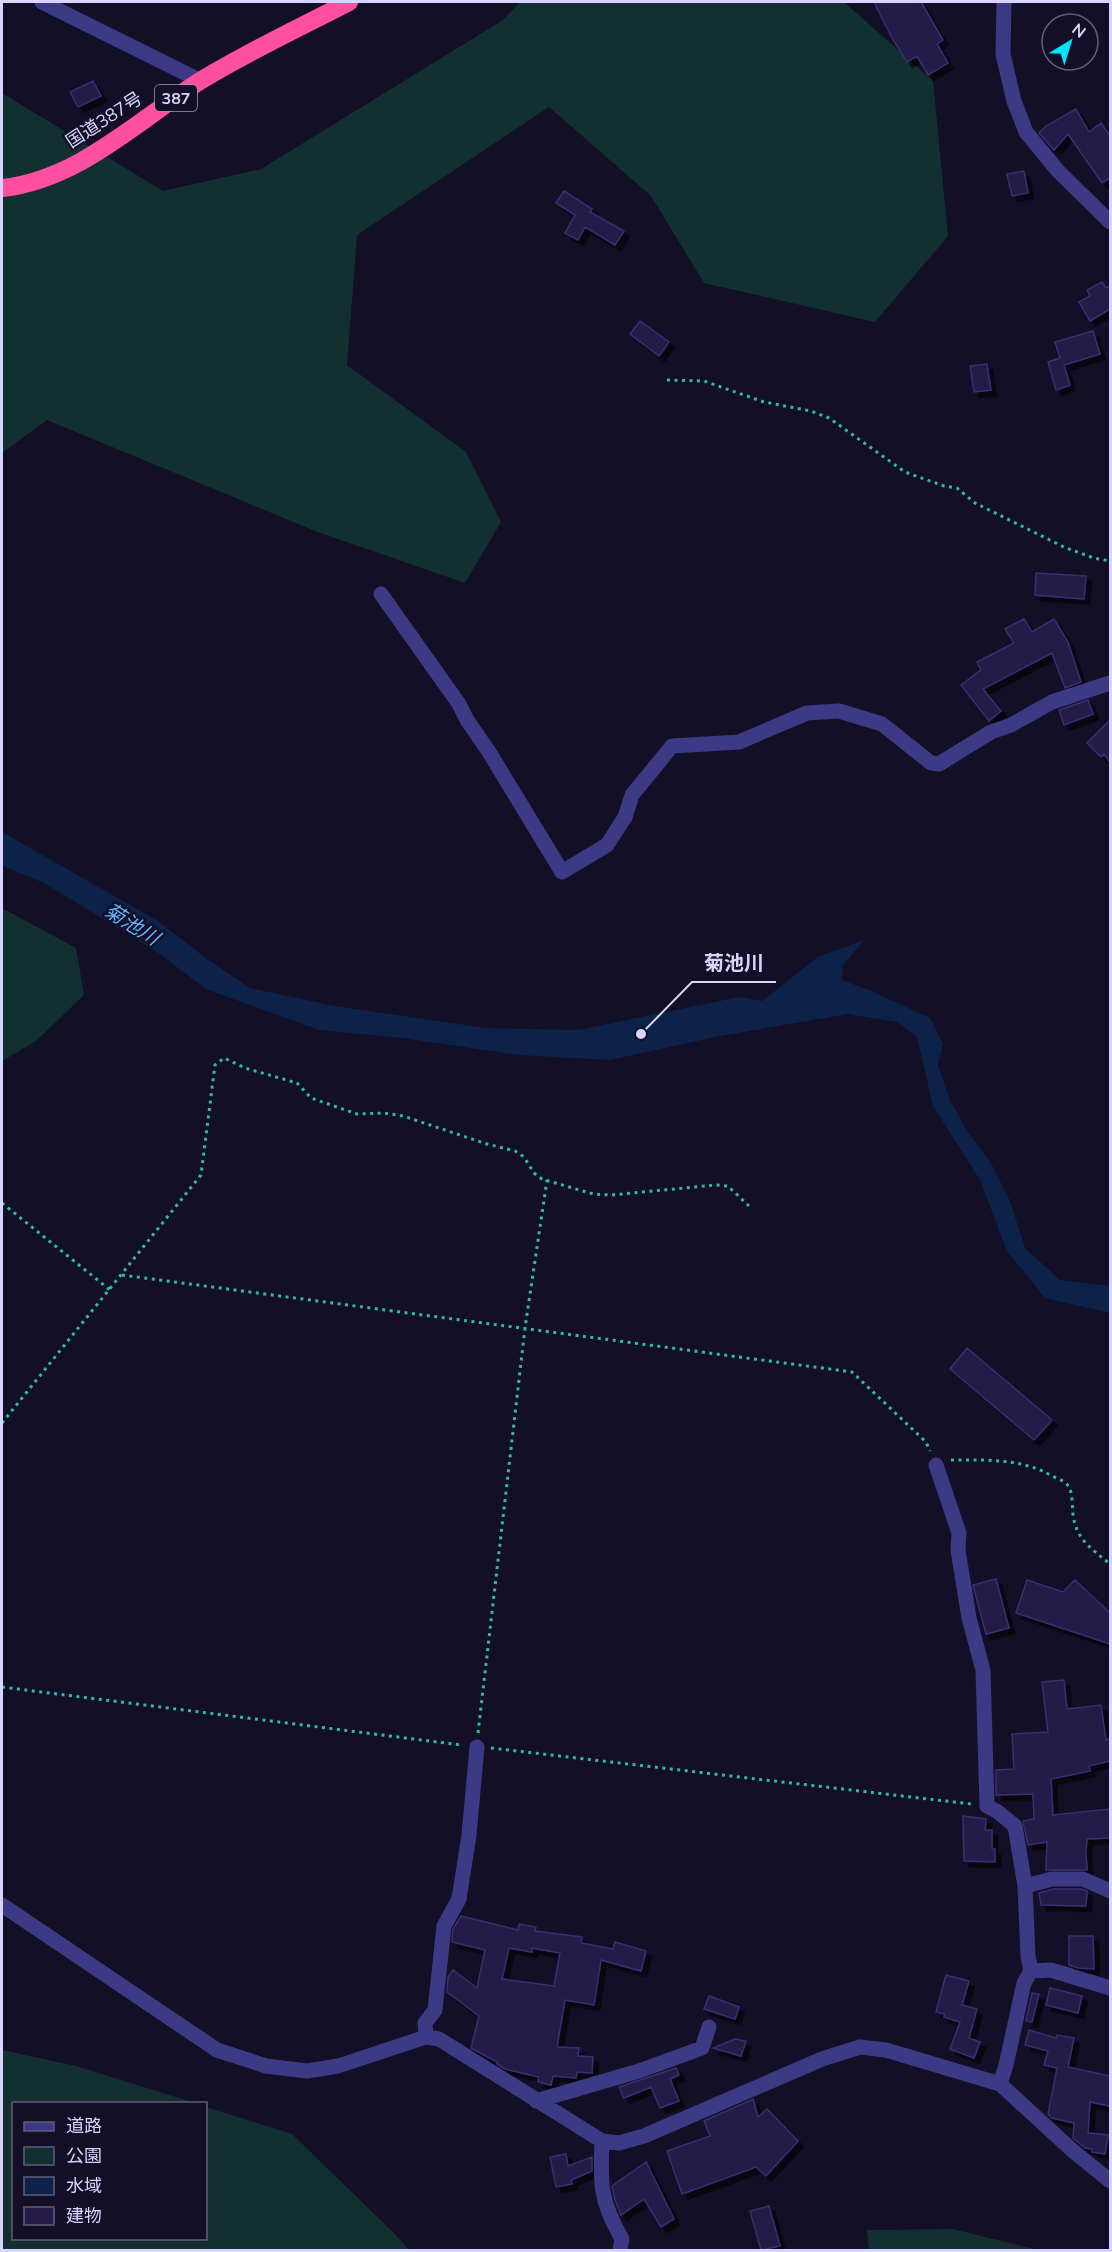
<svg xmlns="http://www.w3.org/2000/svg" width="1112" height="2252" font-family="Mulish,'Noto Sans JP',sans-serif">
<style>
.green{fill:#12302f}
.water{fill:#0c2248}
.building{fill:#241b47;stroke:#3b2d73;stroke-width:1.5;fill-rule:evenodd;filter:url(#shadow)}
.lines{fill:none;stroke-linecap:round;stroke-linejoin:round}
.path{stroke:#2fb8b0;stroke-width:3;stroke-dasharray:3 4.5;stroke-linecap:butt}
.minor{stroke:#3d3a85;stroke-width:15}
.highway{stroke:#ff4fa3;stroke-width:18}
.labels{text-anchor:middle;stroke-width:5;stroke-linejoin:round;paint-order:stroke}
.shield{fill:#130f26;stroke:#9e99be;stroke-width:1.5}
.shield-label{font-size:16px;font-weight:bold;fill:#d9d4ff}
.street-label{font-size:18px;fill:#d9d4ff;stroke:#130f26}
.water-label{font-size:20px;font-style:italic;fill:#62b6ff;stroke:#130f26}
.leader{fill:none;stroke:#d9d4ff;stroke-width:2}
.callout-dot{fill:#d9d4ff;stroke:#130f26;stroke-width:2}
.callout-label{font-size:20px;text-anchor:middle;font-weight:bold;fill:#d9d4ff;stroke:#130f26;stroke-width:5;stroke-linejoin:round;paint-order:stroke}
</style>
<defs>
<filter id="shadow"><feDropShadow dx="5.5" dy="5.5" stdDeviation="0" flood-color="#0009"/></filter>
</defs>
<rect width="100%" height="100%" fill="#130f26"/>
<path class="green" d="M 520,2 L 844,2 L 933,81 L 948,236 L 875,322 L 704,283 L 651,196 L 549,107 L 357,235 L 347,365 L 466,452 L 501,522 L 465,583 L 315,531 L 47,420 L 2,453 L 2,93 L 163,191 L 261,169 L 503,20 Z
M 2,908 L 76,948 L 84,995 L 36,1041 L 2,1061 Z
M 2,2050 L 76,2066 L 195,2103 L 14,2104 L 14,2238 L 206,2238 L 206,2107 L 292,2134 L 395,2234 L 409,2250 L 2,2250 Z
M 953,2229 L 1038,2250 L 869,2250 L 867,2230 Z"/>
<path class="water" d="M 2,832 L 158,921 L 203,956 L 250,988 L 334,1006 L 486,1028 L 578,1030 L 739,997 L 762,1001 L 818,957 L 864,940 L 843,965 L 842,980 L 871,991 L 930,1018 L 943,1044 L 938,1065 L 950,1100 L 967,1131 L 991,1163 L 1010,1201 L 1025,1248 L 1060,1280 L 1110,1286 L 1110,1313 L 1045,1298 L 1007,1251 L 980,1180 L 933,1106 L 917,1037 L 897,1022 L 848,1014 L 720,1036 L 610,1060 L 519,1055 L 402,1038 L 319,1030 L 206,989 L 157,952 L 44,883 L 2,866 Z"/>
<path class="building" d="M 874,2 L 921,2 L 943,40 L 937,44 L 948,63 L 928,75 L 917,56 L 907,62 L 892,38 Z
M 93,81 L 101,96 L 78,107 L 70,92 Z
M 1076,109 L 1089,132 L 1101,123 L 1110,136 L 1110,178 L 1102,183 L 1068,134 L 1054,150 L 1039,133 L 1046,126 Z
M 1024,171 L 1028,193 L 1012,196 L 1007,174 Z
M 564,191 L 592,209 L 590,212 L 624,231 L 615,245 L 585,227 L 578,240 L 565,233 L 575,215 L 556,203 Z
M 1102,282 L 1106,288 L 1110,286 L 1110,309 L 1090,321 L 1079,302 L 1090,296 L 1087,290 Z
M 640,321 L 669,342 L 659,356 L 630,334 Z
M 1093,331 L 1100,354 L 1064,365 L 1070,385 L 1056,390 L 1048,362 L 1060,358 L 1055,342 Z
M 987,364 L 991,390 L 974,392 L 970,366 Z
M 1036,573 L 1086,576 L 1084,599 L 1035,595 Z
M 1024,619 L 1032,632 L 1054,619 L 1068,642 L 1081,682 L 1065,688 L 1052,653 L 983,689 L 1001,711 L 989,721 L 961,685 L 981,670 L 977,662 L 1014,643 L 1005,629 Z
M 1088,700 L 1093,714 L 1064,725 L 1059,710 Z
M 1110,720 L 1110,762 L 1104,754 L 1101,757 L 1087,743 Z
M 967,1348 L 1052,1420 L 1034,1440 L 950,1369 Z
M 996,1579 L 1009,1628 L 986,1634 L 973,1585 Z
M 1027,1580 L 1063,1592 L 1075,1580 L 1110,1613 L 1110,1644 L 1016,1613 Z
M 1064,1680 L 1067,1709 L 1101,1705 L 1106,1740 L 1110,1739 L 1110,1761 L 1089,1766 L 1090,1771 L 1051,1779 L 1053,1815 L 1110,1809 L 1110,1838 L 1087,1839 L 1086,1852 L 1087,1870 L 1046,1870 L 1047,1842 L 1028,1845 L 1023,1821 L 1034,1819 L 1033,1794 L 996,1795 L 996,1770 L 1014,1769 L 1012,1734 L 1048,1732 L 1042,1682 Z
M 963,1816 L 986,1819 L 985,1830 L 992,1830 L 992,1849 L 995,1849 L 995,1862 L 964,1861 Z
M 1053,1889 L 1081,1889 L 1087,1891 L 1086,1906 L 1041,1905 L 1039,1893 Z
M 461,1916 L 518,1930 L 519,1924 L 536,1927 L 535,1931 L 582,1937 L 581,1943 L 613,1949 L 615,1942 L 646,1951 L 641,1971 L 601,1960 L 594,2005 L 565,2000 L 557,2047 L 579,2048 L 578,2056 L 593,2057 L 592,2073 L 577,2072 L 576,2078 L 553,2076 L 551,2085 L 538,2082 L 539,2077 L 505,2069 L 497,2064 L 497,2062 L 471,2048 L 479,2016 L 447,1992 L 448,1977 L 453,1970 L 477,1988 L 485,1950 L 452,1942 L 453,1929 ZM 509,1948 L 532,1952 L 532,1948 L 560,1953 L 554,1986 L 502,1979 Z
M 1069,1936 L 1093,1936 L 1094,1969 L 1078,1968 L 1069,1965 Z
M 946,1975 L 969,1981 L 962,2005 L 977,2009 L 969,2038 L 980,2042 L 974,2058 L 950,2049 L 960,2022 L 944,2017 L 945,2014 L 936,2012 Z
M 1050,1988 L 1082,1996 L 1078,2013 L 1046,2005 Z
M 1032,1993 L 1039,1994 L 1032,2022 L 1026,2021 Z
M 709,1996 L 739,2007 L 735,2019 L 704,2009 Z
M 1029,2030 L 1056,2038 L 1057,2035 L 1074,2038 L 1068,2067 L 1110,2076 L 1110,2106 L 1090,2102 L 1088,2133 L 1108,2135 L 1105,2154 L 1092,2152 L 1092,2149 L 1085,2148 L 1073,2138 L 1074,2123 L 1052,2118 L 1048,2114 L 1057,2068 L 1044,2065 L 1048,2051 L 1025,2045 Z
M 735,2039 L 746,2041 L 741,2056 L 713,2048 Z
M 676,2068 L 679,2075 L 670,2079 L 679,2101 L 660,2108 L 651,2087 L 624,2098 L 619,2087 Z
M 753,2099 L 758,2117 L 767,2109 L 798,2141 L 766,2176 L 756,2167 L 682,2194 L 667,2151 L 710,2136 L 704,2121 Z
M 566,2154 L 568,2166 L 592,2157 L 592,2171 L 571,2180 L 572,2184 L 556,2187 L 550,2157 Z
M 646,2162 L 674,2219 L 661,2227 L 644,2199 L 621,2215 L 615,2200 L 612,2186 Z
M 769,2206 L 780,2246 L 761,2250 L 750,2211 Z"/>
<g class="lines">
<path class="path" d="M 667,380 L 704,381 L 764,402 L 811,411 L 829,418 L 905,472 L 944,486 L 957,488 L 975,503 L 1066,548 L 1094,558 L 1110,561
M 2,1203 L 110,1290
M 122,1275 L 852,1372 L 926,1442 L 930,1451
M 2,1423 L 201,1175 L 215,1065 L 224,1058 L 245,1068 L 297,1083 L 311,1098 L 357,1114 L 384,1113 L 403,1116 L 487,1144 L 515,1151 L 524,1157 L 534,1173 L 542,1179 L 593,1194 L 611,1195 L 716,1185 L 728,1186 L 749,1206
M 951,1460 C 987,1460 1022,1458 1054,1477 C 1060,1479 1066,1482 1069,1487 C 1073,1495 1072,1506 1073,1514 C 1076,1540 1092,1549 1110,1564
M 2,1687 L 461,1745
M 478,1733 L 525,1328 L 547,1180
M 491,1748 L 971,1804"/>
<path class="minor" d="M 42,2 L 201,81
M 1004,2 L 1003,54 L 1014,101 L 1026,132 L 1058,171 L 1110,222
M 381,594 L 459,704 L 467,720 L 489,752 L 562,872 L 607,845 L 625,817 L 632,795 L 672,746 L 739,742 L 807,713 L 839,711 L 882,724 L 931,763 L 939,764 L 991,732 L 1011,725 L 1052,702 L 1110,683
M 936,1465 L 959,1533 L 958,1550 L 969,1618 L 983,1670 L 987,1806 L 998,1812 L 1015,1826 L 1025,1886 L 1028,1956 L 1031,1971 L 1024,1983 L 1006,2065 L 1000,2084
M 1025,1886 L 1052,1879 L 1083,1879 L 1110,1891
M 2,1905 L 217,2050 L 266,2066 L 307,2071 L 338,2066 L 426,2037 L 439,2039 L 602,2141 L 619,2143 L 644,2136 L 822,2059 L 860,2047 L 886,2050 L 1000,2084 L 1073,2151 L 1110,2181
M 1031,1971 L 1051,1970 L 1110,1988
M 426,2037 L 425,2023 L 435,2010 L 444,1926 L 459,1899 L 469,1835 L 477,1747
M 536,2101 L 639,2071 L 702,2048 L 709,2027
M 602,2141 C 600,2184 600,2201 622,2239 L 620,2250"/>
<path class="highway" d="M 2,188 C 78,180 137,121 200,81 C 247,52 299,28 349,2"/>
</g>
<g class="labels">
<rect class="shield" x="155" y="85" width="42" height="26" rx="4.5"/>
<g class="shield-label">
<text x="176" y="104">387</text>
</g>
<g class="street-label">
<text transform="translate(104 120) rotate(-33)" y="6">国道387号</text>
</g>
<g class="water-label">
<text transform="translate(132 924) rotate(32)" y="7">菊池川</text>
</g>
</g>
<path class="leader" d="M641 1034L692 982H776"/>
<circle class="callout-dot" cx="641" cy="1034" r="6"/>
<g class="callout-label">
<text x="734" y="970">菊池川</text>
</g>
<rect width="1112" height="2252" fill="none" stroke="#d9d4ff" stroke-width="6"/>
<rect x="12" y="2102" width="195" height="138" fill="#130f26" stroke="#625e7d" stroke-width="1.5"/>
<rect x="24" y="2122" width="30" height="9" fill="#3d3a85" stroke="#625e7d" stroke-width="1.5"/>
<text x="66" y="2132" font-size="18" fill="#d9d4ff">道路</text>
<rect x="24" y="2147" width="30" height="18" fill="#12302f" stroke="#625e7d" stroke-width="1.5"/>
<text x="66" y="2162" font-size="18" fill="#d9d4ff">公園</text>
<rect x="24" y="2177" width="30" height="18" fill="#0c2248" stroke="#625e7d" stroke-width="1.5"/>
<text x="66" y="2192" font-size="18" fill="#d9d4ff">水域</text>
<rect x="24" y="2207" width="30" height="18" fill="#241b47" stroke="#625e7d" stroke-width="1.5"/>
<text x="66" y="2222" font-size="18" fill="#d9d4ff">建物</text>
<g transform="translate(1070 42) rotate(38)"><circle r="28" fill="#130f26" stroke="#625e7d" stroke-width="1.5"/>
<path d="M0-4.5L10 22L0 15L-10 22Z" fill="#00e5ff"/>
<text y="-9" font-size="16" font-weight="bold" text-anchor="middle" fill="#d9d4ff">N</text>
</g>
</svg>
